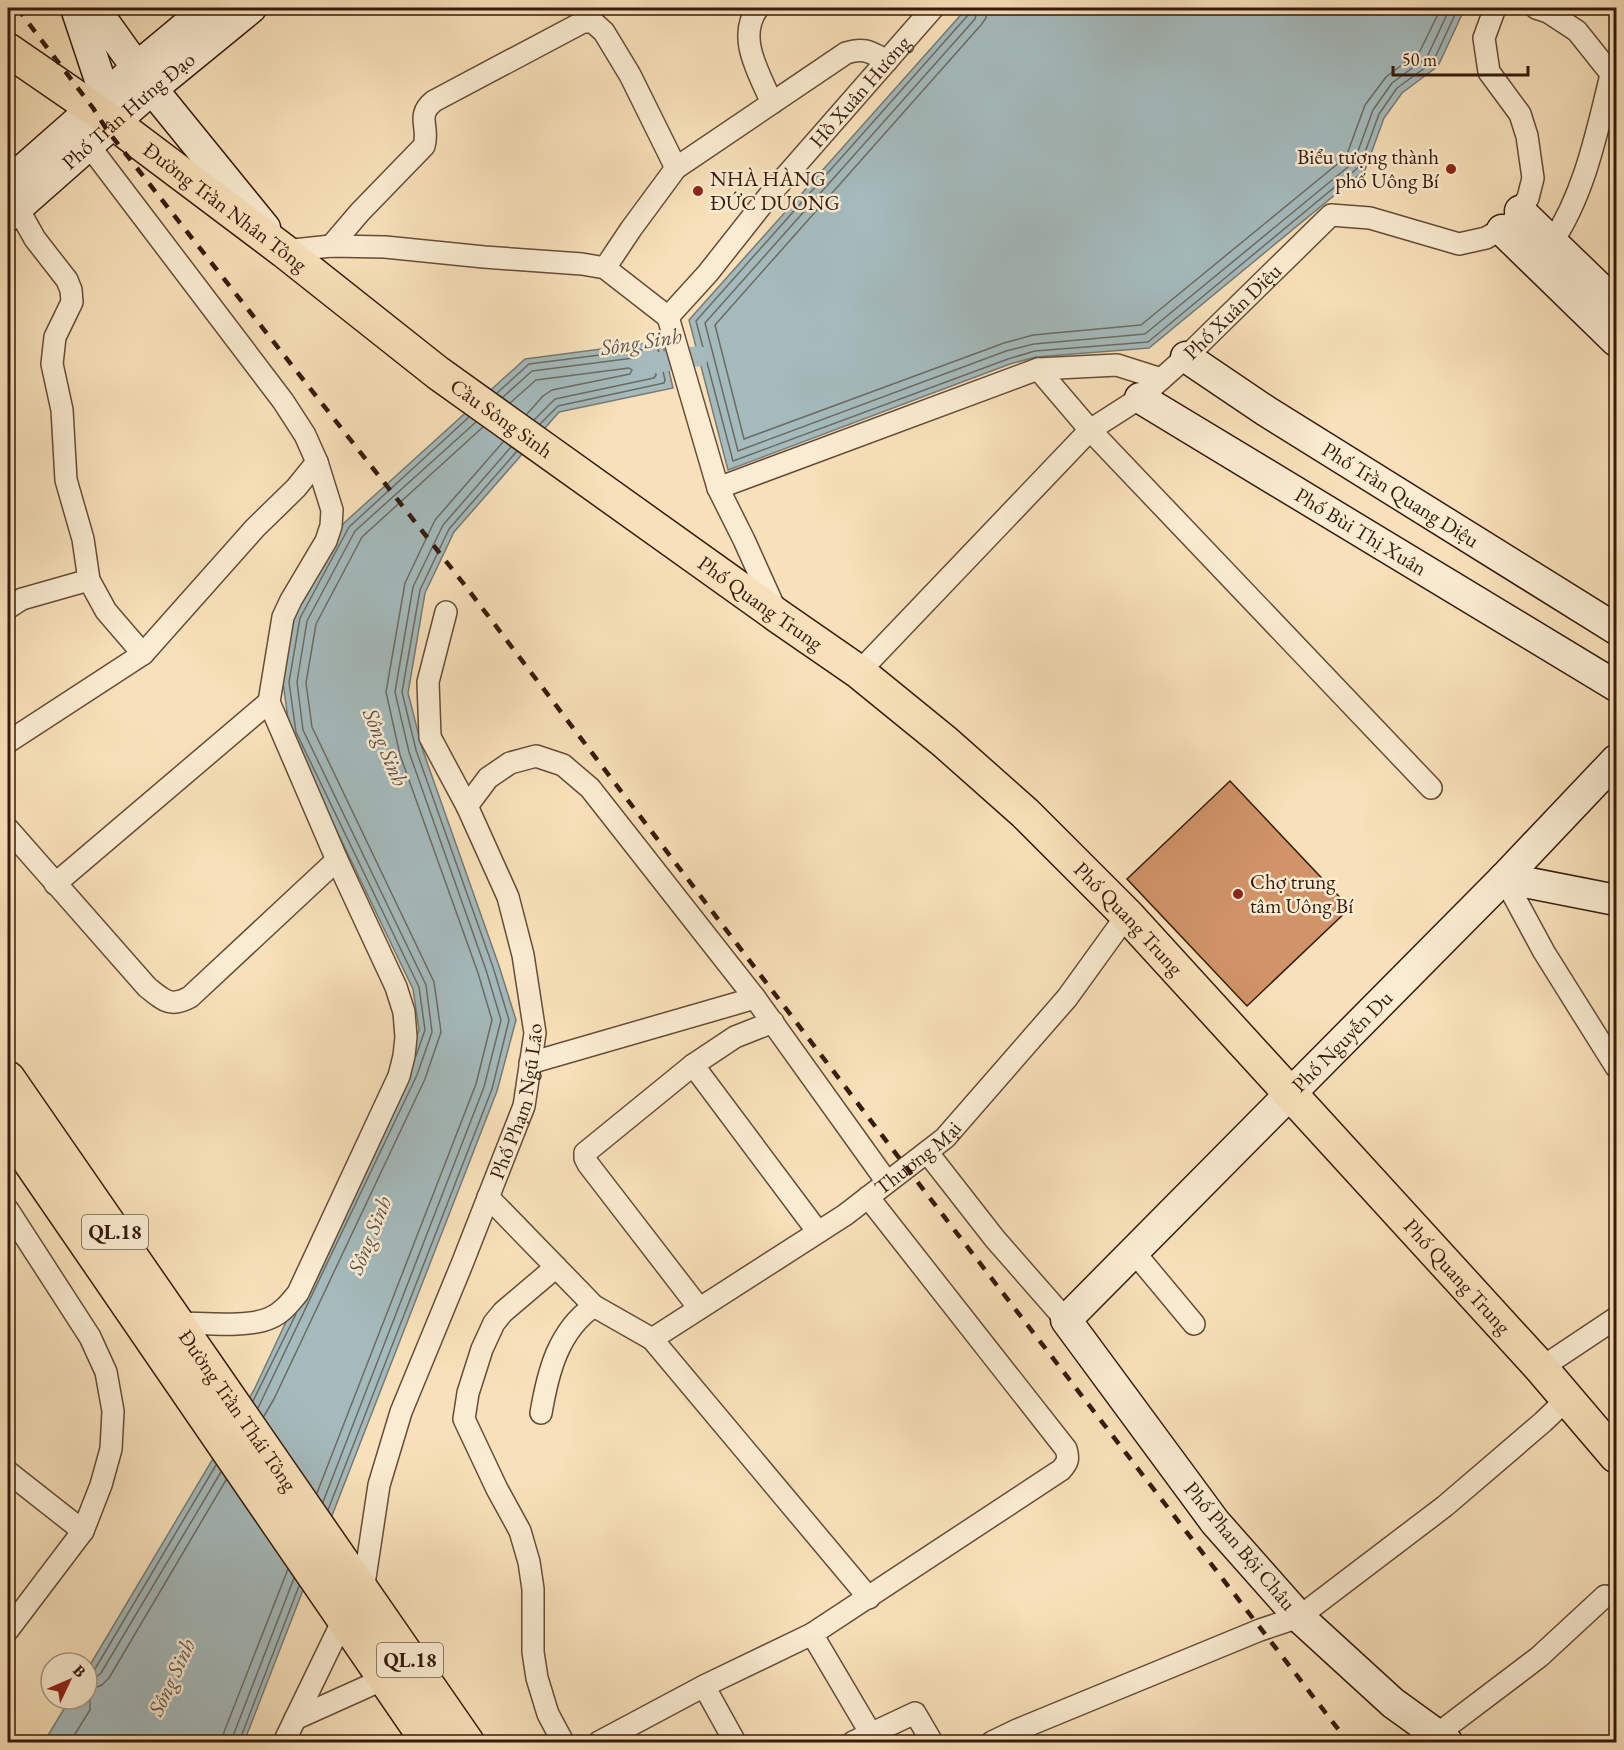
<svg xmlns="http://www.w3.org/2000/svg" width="1624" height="1750" font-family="'EB Garamond',serif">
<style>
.water{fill:#a4babc;stroke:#787a76;stroke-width:1.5}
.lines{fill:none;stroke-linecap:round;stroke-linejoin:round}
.shore{stroke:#6d6a64;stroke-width:1.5}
.canal{stroke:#a4babc;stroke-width:20}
.building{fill:#d19468;stroke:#361a0c;stroke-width:1.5}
.street-casing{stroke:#664c38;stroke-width:24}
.secondary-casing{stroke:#361a0c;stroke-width:33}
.primary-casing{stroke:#361a0c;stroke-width:36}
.highway-casing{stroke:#361a0c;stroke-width:36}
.street{stroke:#faecd2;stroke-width:21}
.secondary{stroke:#faecd2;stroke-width:30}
.primary{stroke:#f8e1ba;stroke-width:33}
.highway{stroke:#f8e1ba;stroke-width:33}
.rail{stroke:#361a0c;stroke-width:4.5;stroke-dasharray:10 10;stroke-linecap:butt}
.poi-dot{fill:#8f2418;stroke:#faecd2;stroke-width:2}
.labels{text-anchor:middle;stroke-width:5;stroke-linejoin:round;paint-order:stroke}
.shield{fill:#faecd2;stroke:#715947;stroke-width:1.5}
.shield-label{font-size:20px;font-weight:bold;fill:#361a0c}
.street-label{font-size:21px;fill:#361a0c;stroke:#faecd2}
.poi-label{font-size:21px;fill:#361a0c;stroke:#faecd2;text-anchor:start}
.water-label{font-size:22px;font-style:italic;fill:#5c524a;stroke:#faecd2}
</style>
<rect width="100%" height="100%" fill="#f8e1ba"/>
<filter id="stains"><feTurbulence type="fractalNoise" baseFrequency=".00333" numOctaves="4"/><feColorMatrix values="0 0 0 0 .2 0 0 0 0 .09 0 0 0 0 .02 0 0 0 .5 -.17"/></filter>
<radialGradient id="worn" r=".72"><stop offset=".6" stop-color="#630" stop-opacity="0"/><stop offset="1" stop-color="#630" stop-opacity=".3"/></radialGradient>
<path class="water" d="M 967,8 L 1465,8 L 1438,66 L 1402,93 L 1384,118 L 1365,170 L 1149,348 L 1036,357 L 1010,364 L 728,470 L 689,320 Z
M 662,341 L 673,388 L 559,412 L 454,532 L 425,593 L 408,693 L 422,748 L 499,966 L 516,1020 L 497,1091 L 244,1742 L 44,1742 L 70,1699 L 87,1699 L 87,1670 L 254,1390 L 405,1069 L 419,1030 L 413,989 L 290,734 L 283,682 L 294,616 L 344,523 L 525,359 Z"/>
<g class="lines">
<path class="shore" d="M 971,8 L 969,14 L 696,321 L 733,461 L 1008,359 L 1035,351 L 1148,342 L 1360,166 L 1379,114 L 1397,88 L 1433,62 L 1458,8
M 978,8 L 975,19 L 705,323 L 738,451 L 1006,351 L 1034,344 L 1145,334 L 1354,162 L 1373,110 L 1392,83 L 1427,57 L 1450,8
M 987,8 L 986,18 L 981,25 L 715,325 L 744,439 L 1004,343 L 1033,335 L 1141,325 L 1346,157 L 1365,105 L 1386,77 L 1420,51 L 1441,8
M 497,393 L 529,364 L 655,348 L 658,349 L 665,380 L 664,383 L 558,406 L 540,424
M 503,397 L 532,371 L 649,356 L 652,358 L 656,375 L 654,378 L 555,399 L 534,420
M 510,403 L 536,380 L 629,368 L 632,370 L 630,374 L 552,390 L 543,396 L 527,414
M 416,1056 L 425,1030 L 419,987 L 296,732 L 289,682 L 300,618 L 349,527 L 469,417
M 253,1401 L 296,1314
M 258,1408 L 417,1075 L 432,1032 L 426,985 L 303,730 L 297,682 L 307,621 L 355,531 L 476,422
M 264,1416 L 274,1399 L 425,1079 L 441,1032 L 434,982 L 312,727 L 306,683 L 316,624 L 362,537 L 483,427
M 317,1493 L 476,1084 L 492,1020 L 478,973 L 400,755 L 386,692 L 405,583 L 435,520 L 503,442
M 323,1502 L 484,1087 L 501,1020 L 486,970 L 409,752 L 395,692 L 413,587 L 443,525 L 511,447
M 328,1510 L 492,1089 L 509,1020 L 493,967 L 416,750 L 402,692 L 420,590 L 449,529 L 517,451
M 87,1672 L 95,1669 L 216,1465
M 87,1680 L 94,1679 L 101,1673 L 221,1472
M 70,1742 L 90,1710 L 90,1690 L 102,1685 L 109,1678 L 226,1480
M 223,1742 L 224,1732 L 288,1569
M 232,1742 L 233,1736 L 294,1578
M 239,1742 L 299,1586"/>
<path class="canal" d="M 642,365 L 699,356"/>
</g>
<path class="building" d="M 1230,781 L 1350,908 L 1247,1006 L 1127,879 Z"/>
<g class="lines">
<defs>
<g id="street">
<path d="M 758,8 C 736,37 759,73 772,103"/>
<path d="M 1536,8 L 1548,12 L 1577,31 L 1616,80"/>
<path d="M 81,135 L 283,401 L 305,435 L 317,462 L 332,510 L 331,526 L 326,541 L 291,600 L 283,617 L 269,702 L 337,860 L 396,987 L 404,1012 L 406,1037 L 404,1056 L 399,1076 L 298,1293 C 290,1303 282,1313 270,1318 C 249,1328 203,1323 178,1323"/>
<path d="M 17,207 L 35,239 L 67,280 L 71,290 L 72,302 L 55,337 L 52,364 L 62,410 L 66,480 L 83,539 L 89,580 L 106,611 L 143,654"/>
<path d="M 1552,242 C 1585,193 1597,131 1611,75"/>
<path d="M 331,246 L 360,212 L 424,146 C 430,127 415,116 434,101 L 583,22 L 593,22 L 604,32 L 630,75 L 676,168"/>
<path d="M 284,251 L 331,246 L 385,247 L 484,257 L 582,264 L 605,268 L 668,317"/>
<path d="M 605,268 L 631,229 L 676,168 L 846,53 C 865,47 870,52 887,61"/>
<path id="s1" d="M 668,317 L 708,273 L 772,192 L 933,8"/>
<path d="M 668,317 L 718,488 L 744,540 L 776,611"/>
<path id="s2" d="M 1038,369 L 1090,430 L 1140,398 L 1186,357 L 1331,215 L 1370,218 L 1459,244 L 1486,238 L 1512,223 L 1528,198 L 1533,178 L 1527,136 L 1520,114 L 1489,72 L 1484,38 L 1495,8"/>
<path d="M 718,488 L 1038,369 L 1117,365 L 1161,379"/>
<path d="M 8,608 L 22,599 L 89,580"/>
<path d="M 859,672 L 1090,430 L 1431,788"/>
<path d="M 8,742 L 143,654 L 255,528 L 296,488 L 317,462"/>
<path d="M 467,806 L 488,778 L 510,763 L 536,756 L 563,765 L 590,788 L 755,998 L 887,1182"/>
<path d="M 8,829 L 147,987 C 163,1000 170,1008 190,997 L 337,860"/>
<path d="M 1504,878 L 1544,952 L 1616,1067"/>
<path d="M 55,884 L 269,702"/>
<path d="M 530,1063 L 755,998"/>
<path d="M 693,1065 L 818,1232"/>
<path d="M 927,1152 L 995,1239 L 1066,1320"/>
<path d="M 488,1197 L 594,1306 L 652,1339 L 869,1598"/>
<path d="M 8,1210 L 90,1337 L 106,1372 L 113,1411 L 111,1449 L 101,1485 L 83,1531 L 8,1630"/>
<path d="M 1134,1252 L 1194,1324"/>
<path d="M 556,1267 L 503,1312 L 494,1323 L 482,1349 L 468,1393 L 464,1419 L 497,1489 L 520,1531 L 529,1562 L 533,1589 L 533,1652 L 537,1678 L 548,1714 L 563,1742"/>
<path d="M 699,1308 L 588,1164 L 585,1158 L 585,1153 L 693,1065 L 735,1037 L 773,1022"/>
<path id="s3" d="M 652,1339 L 845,1215 L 945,1138 L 1067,998 L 1127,915"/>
<path d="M 1541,1368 L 1616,1318"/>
<path d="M 541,1413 C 548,1372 558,1331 594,1306"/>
<path d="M 8,1472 L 83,1531"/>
<path id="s4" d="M 363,1591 L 379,1485 L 401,1412 L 462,1264 L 524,1106 L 535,1033 L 523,955 L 508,897 L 467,806 L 430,737 L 428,682 L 446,612"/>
<path d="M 812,1634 L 871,1734"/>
<path d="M 704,1686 L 812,1634 L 1061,1470 C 1068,1462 1069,1459 1066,1449 L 868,1197"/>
<path d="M 295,1719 L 384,1679"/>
<path d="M 1436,1735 L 1539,1657 L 1605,1596"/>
<path d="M 284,1742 L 343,1620"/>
<path d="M 599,1742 L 704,1686 L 735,1742"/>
<path d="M 853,1742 L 915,1713 L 932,1742"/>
<path d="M 992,1742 L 1017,1730 L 1260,1630 L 1299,1617 L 1445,1506 L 1543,1422 L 1567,1399"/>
</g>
<g id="secondary">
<path d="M 76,8 L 111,113"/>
<path d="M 94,8 L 152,89 L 265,228"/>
<path d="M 8,183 L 93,108 L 136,68 L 208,8"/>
<path d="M 1520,211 L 1616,304"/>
<path id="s5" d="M 8,216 L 152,89 L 251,8"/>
<path d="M 1502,230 L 1616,341"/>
<path id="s6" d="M 1186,357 L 1266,411 L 1616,629"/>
<path id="s7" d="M 1140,398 L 1616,686"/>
<path d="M 1504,878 L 1616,900"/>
<path id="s8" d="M 1447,1742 L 1393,1703 L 1299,1617 L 1215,1522 L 1066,1320 L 1504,878 L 1616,760"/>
</g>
<g id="primary">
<path id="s9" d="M 8,50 L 114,123 L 284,251 L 438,373 L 778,616 L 859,672 L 945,742 L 1025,813 L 1127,915 L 1541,1368 L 1616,1456"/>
</g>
<g id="highway">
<path id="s10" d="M 8,1078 L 467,1742"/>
<path d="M 8,1130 L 428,1742"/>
</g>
</defs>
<use href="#street" class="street-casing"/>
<use href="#secondary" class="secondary-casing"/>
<use href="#primary" class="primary-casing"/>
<use href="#highway" class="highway-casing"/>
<use href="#street" class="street"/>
<use href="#secondary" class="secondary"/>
<use href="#primary" class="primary"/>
<use href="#highway" class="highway"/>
<path class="rail" d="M 17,8 L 93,108 L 107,130 L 467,588 L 906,1167 L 1348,1742"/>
</g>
<g class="poi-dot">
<circle cx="1451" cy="169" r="6"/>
<circle cx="698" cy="191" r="6"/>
<circle cx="1238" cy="894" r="6"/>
</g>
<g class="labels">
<g class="shield">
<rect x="82" y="1215" width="66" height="34" rx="4.5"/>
<rect x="377" y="1643" width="66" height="34" rx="4.5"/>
</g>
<g class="shield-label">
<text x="115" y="1239">QL.18</text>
<text x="410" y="1667">QL.18</text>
</g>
<g class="street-label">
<text dy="7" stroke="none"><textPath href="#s1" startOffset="296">Hồ Xuân Hương</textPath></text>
<text dy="7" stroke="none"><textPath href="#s5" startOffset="160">Phố Trần Hưng Đạo</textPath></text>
<text dy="7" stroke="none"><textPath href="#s9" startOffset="268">Đường Trần Nhân Tông</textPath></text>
<text dy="7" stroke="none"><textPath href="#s2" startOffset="266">Phố Xuân Diệu</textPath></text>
<text dy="7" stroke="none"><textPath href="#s9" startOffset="616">Cầu Sông Sinh</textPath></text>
<text dy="7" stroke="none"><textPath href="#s6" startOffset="255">Phố Trần Quang Diệu</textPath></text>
<text dy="7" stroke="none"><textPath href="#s7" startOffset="258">Phố Bùi Thị Xuân</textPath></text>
<text dy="7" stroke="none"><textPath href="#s9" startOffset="934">Phố Quang Trung</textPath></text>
<text dy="7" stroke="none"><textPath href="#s9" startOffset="1420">Phố Quang Trung</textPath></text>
<text dy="7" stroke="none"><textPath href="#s8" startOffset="964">Phố Nguyễn Du</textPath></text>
<text dy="7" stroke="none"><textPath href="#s4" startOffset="516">Phố Phạm Ngũ Lão</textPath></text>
<text dy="7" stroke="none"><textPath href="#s3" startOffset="322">Thương Mại</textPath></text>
<text dy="7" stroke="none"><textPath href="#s9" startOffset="1906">Phố Quang Trung</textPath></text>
<text dy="7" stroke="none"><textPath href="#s10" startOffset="404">Đường Trần Thái Tông</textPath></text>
<text transform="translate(1240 1546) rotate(50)" y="7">Phố Phan Bội Châu</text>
</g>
<g class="poi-label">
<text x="1439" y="164" text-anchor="end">Biểu tượng thành<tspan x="1439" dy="24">phố Uông Bí</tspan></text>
<text x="710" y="186">NHÀ HÀNG<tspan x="710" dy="24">ĐỨC DUONG</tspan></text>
<text x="1250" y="889">Chợ trung<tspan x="1250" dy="24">tâm Uông Bí</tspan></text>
</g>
<g class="water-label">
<text transform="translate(641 341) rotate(-9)" y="8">Sông Sinh</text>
<text transform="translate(386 747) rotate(67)" y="8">Sông Sinh</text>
<text transform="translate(369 1235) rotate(-68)" y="8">Sông Sinh</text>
<text transform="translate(171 1677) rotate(-65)" y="8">Sông Sinh</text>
</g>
</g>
<rect width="1624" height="1750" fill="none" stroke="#f8e1ba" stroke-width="30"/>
<rect x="9" y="9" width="1606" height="1732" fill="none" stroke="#361a0c" stroke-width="3"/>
<rect x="15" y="15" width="1594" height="1720" fill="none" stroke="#361a0c" stroke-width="1.5"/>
<g transform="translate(69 1681) rotate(46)"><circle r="28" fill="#faecd2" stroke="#ac9883" stroke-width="1.5"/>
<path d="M0-4.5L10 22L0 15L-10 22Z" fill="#8f2418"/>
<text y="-9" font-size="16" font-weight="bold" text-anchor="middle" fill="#361a0c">B</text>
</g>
<path d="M1393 66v9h135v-9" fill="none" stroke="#361a0c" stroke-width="3"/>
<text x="1402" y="66" font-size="18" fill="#361a0c" stroke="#faecd2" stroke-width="4.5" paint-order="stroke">50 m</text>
<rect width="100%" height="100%" filter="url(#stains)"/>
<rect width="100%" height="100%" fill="url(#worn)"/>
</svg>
